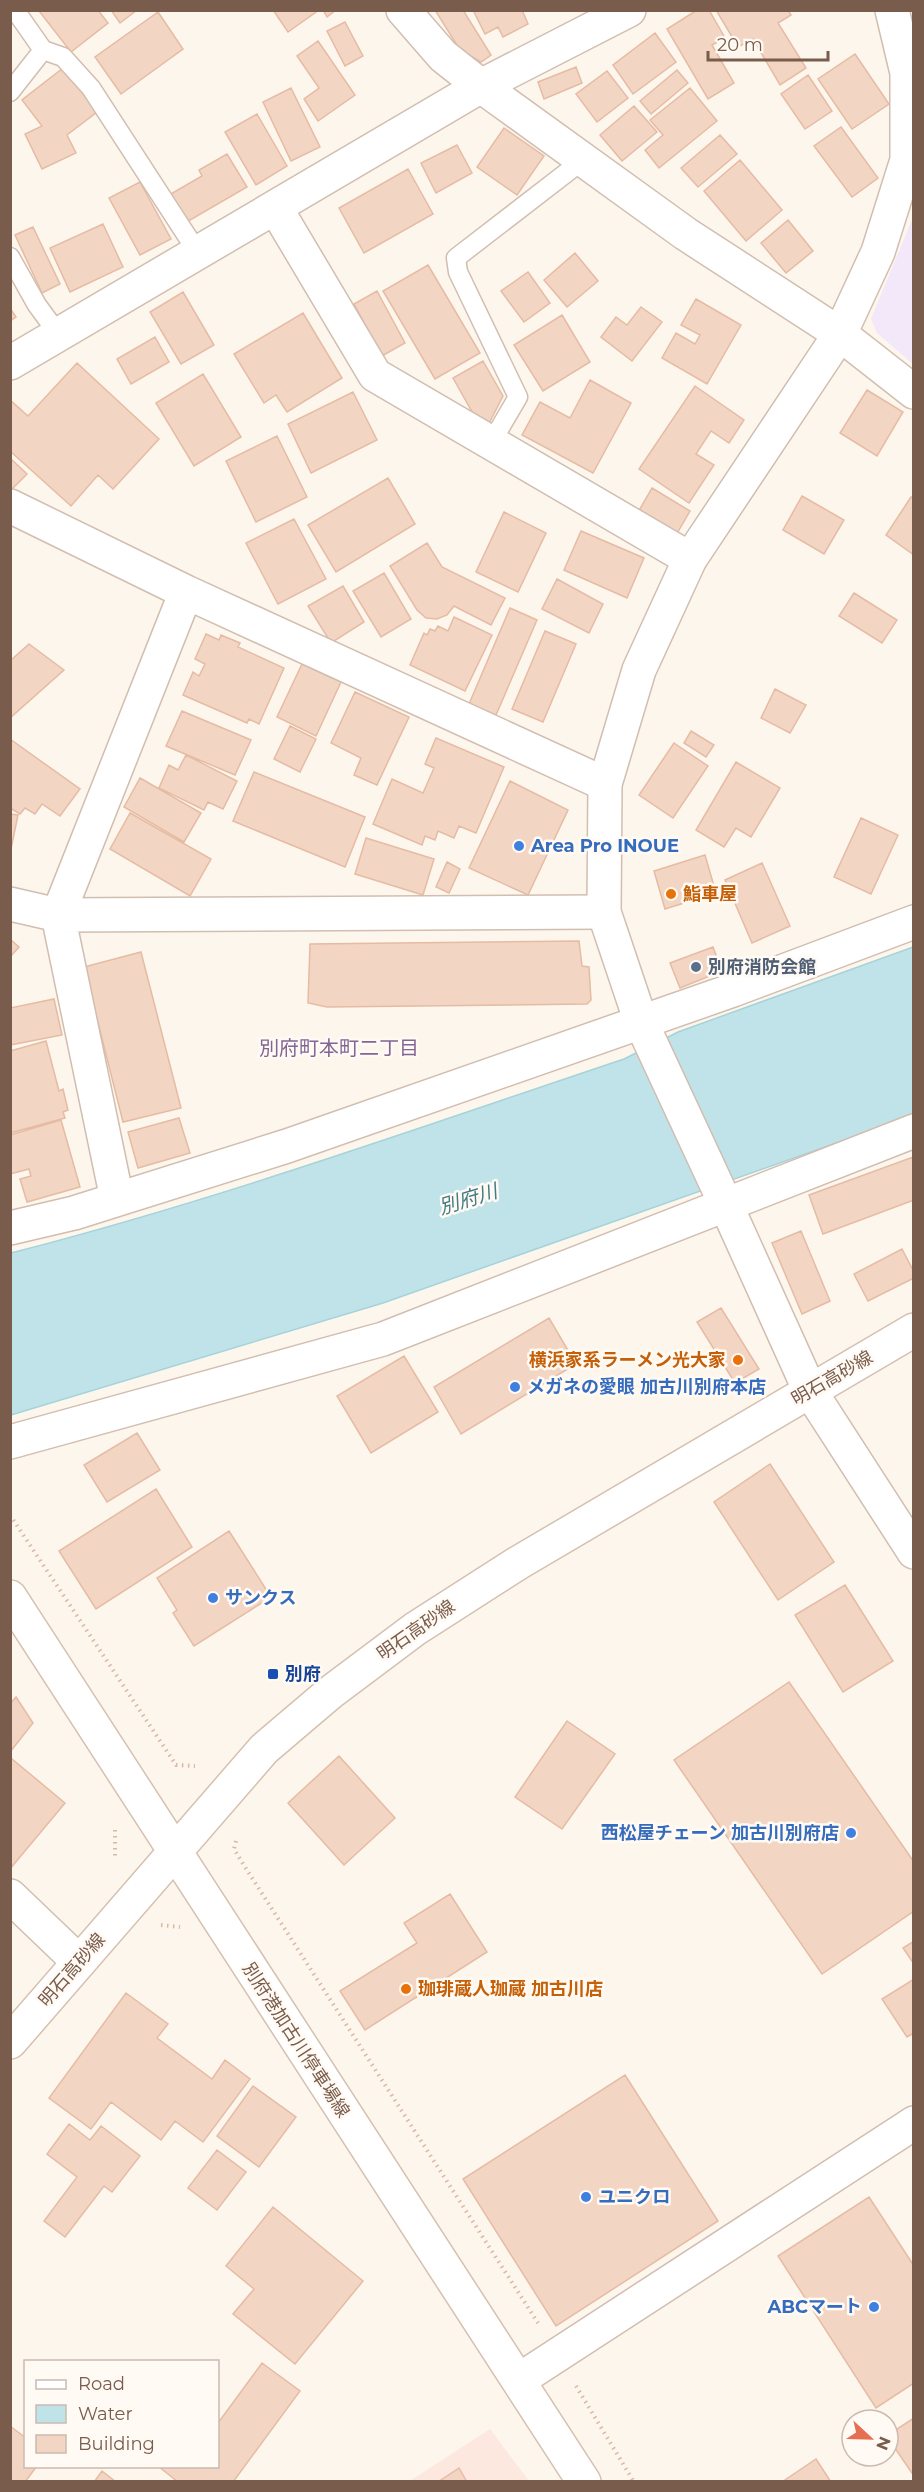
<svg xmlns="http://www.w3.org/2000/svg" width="924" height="2492" font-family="Montserrat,'Noto Sans JP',sans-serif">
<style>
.commercial{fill:#fde8e0}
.education{fill:#f3e8fa}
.water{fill:#bfe3e8;stroke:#a5d3da;stroke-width:1.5}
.building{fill:#f3d5c3;stroke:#e6bba3;stroke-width:1.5}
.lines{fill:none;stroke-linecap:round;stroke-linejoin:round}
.service-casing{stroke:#d1beb0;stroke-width:21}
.minor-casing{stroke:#d1beb0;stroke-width:36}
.tertiary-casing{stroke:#d1beb0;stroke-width:36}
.secondary-casing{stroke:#d6c0b0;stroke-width:36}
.path{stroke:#d9b8a5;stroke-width:4;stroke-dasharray:1.5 4.5;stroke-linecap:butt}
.service{stroke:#fff;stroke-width:18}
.minor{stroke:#fff;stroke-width:33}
.tertiary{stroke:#fff;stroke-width:33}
.secondary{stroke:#fff;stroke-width:33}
.shop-dot{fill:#3f7fe0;stroke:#fffaf3;stroke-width:2}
.food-dot{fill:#e8710a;stroke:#fffaf3;stroke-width:2}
.service-dot{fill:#5c6f8a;stroke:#fffaf3;stroke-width:2}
.transit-dot{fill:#1a4fb4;stroke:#fffaf3;stroke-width:2}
.labels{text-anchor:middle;stroke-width:5;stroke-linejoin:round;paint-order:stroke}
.shop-label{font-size:18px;font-weight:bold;fill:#366cbe;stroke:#fffaf3;text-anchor:start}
.food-label{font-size:18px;font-weight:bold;fill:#c56008;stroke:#fffaf3;text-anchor:start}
.service-label{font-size:18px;font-weight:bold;fill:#4e5e75;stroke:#fffaf3;text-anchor:start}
.street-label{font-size:18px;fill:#7a5c4d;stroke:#fffaf3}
.transit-label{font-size:18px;font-weight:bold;fill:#164399;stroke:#fffaf3;text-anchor:start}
.neighbourhood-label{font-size:20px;fill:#846695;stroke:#fffaf3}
.water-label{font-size:20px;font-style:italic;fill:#437c86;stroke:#fffaf3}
</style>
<rect width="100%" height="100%" fill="#fdf6ec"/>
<path class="commercial" d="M 490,2429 L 529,2481 L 408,2482 Z"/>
<path class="education" d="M 913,217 L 914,364 L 913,364 L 877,333 L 871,319 Z"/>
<path class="water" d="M 913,947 L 913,1116 L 383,1303 L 11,1415 L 11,1253 C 218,1200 421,1127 624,1059 L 678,1032 Z"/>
<path class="building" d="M 98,10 L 108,23 L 71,52 L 39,11 Z
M 111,10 L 137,10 L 120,23 Z
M 273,10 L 319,10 L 288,32 Z
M 323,10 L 336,10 L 327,17 Z
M 435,10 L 463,10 L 491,55 L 481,62 L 460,50 Z
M 473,10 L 522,10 L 528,24 L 503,37 L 498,27 L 485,34 Z
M 697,10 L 709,10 L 725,38 L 712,45 L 734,83 L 708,99 L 667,29 Z
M 716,10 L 788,10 L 791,15 L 778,23 L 806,68 L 780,85 L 753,39 L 738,47 Z
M 158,12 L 183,49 L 121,94 L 95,57 Z
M 345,22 L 363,56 L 345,66 L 327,31 Z
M 655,33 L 676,62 L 633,94 L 613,65 Z
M 318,41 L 355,95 L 318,121 L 304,99 L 319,88 L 297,56 Z
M 855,54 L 889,104 L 852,129 L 818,79 Z
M 576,67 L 582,83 L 544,99 L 538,82 Z
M 63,68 L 97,112 L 67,135 L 76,153 L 42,169 L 25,134 L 42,126 L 22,100 Z
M 677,70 L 688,83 L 651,114 L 640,101 Z
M 607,71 L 628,98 L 597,122 L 576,94 Z
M 808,75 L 832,111 L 805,129 L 781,94 Z
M 291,88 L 320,147 L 291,161 L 263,102 Z
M 690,88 L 717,121 L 659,168 L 645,150 L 663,135 L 650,120 Z
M 634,106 L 657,132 L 622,161 L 600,135 Z
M 257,114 L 287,166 L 256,185 L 225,132 Z
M 841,127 L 878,178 L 852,197 L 814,146 Z
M 504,128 L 544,156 L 517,195 L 477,167 Z
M 720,135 L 737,154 L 698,187 L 681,168 Z
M 457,145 L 472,173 L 436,193 L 421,163 Z
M 227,154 L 247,187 L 185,223 L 169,195 L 202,176 L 199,170 Z
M 740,160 L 782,210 L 746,241 L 704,191 Z
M 408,169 L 433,214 L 364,253 L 339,208 Z
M 140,182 L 171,239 L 140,255 L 109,198 Z
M 788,220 L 813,251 L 786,273 L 761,243 Z
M 103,224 L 123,267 L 70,292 L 50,248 Z
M 33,227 L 60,284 L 42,293 L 15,235 Z
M 575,253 L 598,281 L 567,307 L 544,280 Z
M 428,265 L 480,353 L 435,379 L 383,291 Z
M 528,272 L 550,303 L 524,322 L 501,291 Z
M 377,291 L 405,343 L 382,356 L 354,304 Z
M 183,292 L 214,345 L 181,364 L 150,312 Z
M 696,299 L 741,325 L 707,384 L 662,358 L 676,333 L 695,344 L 700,335 L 681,325 Z
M 641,307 L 662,322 L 632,361 L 601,337 L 616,317 L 627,325 Z
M 10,308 L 16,317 L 10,321 Z
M 303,313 L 342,378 L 287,412 L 276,395 L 264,403 L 234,354 Z
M 562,315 L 590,362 L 543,391 L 514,345 Z
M 155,337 L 169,362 L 131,384 L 117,359 Z
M 483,361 L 503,396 L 484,433 L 453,378 Z
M 77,363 L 159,439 L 113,489 L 98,475 L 71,506 L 10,451 L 10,400 L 28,416 Z
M 203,374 L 241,437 L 194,466 L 156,403 Z
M 590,380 L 631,403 L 593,473 L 522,435 L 540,402 L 570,418 Z
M 695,386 L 744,420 L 729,443 L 711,431 L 696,454 L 714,465 L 689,503 L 639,469 Z
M 867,390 L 903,412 L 877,456 L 840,433 Z
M 353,392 L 377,440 L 311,473 L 288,424 Z
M 277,436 L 307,497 L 256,522 L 226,461 Z
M 10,458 L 27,474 L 10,491 Z
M 388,478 L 415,524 L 336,572 L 308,525 Z
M 652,488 L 690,511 L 675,537 L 637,514 Z
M 802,496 L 844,520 L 824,554 L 783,530 Z
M 911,497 L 914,498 L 914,555 L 886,535 Z
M 504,512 L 546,533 L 518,592 L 476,572 Z
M 294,519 L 326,579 L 278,604 L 246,543 Z
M 581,531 L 644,558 L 627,598 L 564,570 Z
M 427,543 L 442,567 L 505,598 L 491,625 L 454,606 L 447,615 L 437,619 L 426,618 L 417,610 L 390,566 Z
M 384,573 L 411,619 L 381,637 L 353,591 Z
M 557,579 L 603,604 L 589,633 L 542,609 Z
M 343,586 L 364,622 L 331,643 L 308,606 Z
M 854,593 L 897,620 L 882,643 L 839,616 Z
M 510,608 L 537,620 L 496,715 L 469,704 Z
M 454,617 L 492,635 L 465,691 L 410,665 L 424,633 L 427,635 L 430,629 L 435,631 L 438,626 L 448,631 Z
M 545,631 L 576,644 L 543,722 L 512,709 Z
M 206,634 L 219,640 L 221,635 L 240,643 L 238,647 L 284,668 L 259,724 L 249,719 L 247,723 L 183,695 L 193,672 L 199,676 L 205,664 L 195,659 Z
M 29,644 L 64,670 L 10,718 L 10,661 Z
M 302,664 L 341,682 L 316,736 L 277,717 Z
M 775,689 L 806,705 L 790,733 L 761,718 Z
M 355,692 L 409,717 L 377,785 L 354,775 L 361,758 L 331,743 Z
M 182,711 L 251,740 L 235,775 L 166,746 Z
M 290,726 L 316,739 L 300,772 L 274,759 Z
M 691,731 L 714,745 L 706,757 L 684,743 Z
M 436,738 L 504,767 L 476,833 L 459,826 L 454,838 L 438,831 L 435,840 L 425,836 L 422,845 L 373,824 L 392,779 L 423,793 L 434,768 L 425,764 Z
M 10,739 L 80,789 L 60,816 L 42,804 L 35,814 L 25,808 L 20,814 L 10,808 Z
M 674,743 L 708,766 L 673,818 L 639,795 Z
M 186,755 L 237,781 L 223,809 L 208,802 L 204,810 L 159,788 L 169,765 L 178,770 Z
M 736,762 L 780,788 L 751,837 L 736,828 L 724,847 L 696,830 Z
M 254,772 L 365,817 L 345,867 L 233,821 Z
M 140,778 L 201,813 L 184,842 L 124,807 Z
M 510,781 L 568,810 L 528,895 L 469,868 Z
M 130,813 L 211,859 L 190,896 L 110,849 Z
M 10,814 L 18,815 L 10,854 Z
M 861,818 L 898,835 L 871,894 L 834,877 Z
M 366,838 L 434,859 L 423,895 L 355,874 Z
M 705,855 L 716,893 L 665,909 L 654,871 Z
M 447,862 L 460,869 L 449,893 L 436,887 Z
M 762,863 L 790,926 L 752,943 L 725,880 Z
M 10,939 L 19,947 L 10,957 Z
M 579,941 L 582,966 L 589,967 L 591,1000 L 587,1004 L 327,1007 L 308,1003 L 310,944 Z
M 713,947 L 722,971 L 680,988 L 670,963 Z
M 141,952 L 181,1108 L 123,1122 L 84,967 Z
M 54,999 L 62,1035 L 10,1045 L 10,1008 Z
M 46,1041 L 59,1091 L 63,1089 L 68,1110 L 63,1112 L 65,1118 L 10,1133 L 10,1051 Z
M 179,1118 L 190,1153 L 138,1168 L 128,1132 Z
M 61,1120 L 80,1187 L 27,1202 L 20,1179 L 31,1176 L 29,1169 L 10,1174 L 10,1135 Z
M 913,1157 L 914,1200 L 823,1234 L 809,1195 Z
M 801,1231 L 830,1301 L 802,1314 L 772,1243 Z
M 902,1249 L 914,1272 L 914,1278 L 868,1301 L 854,1274 Z
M 721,1308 L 759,1369 L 735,1383 L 697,1322 Z
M 549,1318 L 576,1364 L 461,1434 L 434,1387 Z
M 404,1356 L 438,1412 L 371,1453 L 337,1396 Z
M 137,1433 L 160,1470 L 107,1502 L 84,1465 Z
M 770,1464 L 834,1562 L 778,1600 L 714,1502 Z
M 156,1489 L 192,1547 L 96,1609 L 59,1551 Z
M 229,1531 L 271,1597 L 194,1646 L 173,1613 L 177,1610 L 157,1578 Z
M 845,1585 L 893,1661 L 843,1692 L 795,1615 Z
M 789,1682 L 914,1862 L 914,1911 L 822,1974 L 674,1760 Z
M 16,1697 L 33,1723 L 10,1752 L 10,1704 Z
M 567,1721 L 615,1754 L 562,1829 L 515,1797 Z
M 339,1756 L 395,1818 L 344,1865 L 288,1803 Z
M 12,1759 L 65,1803 L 10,1869 L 10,1761 Z
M 450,1894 L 487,1952 L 365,2030 L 340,1991 L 417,1943 L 404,1923 Z
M 914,1941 L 914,1964 L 903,1948 Z
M 914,1979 L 914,2033 L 907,2037 L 882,1999 Z
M 126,1993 L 168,2024 L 157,2038 L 212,2079 L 225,2060 L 250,2079 L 203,2142 L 175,2121 L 161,2140 L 111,2102 L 91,2129 L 49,2098 Z
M 625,2075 L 718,2221 L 556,2326 L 463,2179 Z
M 253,2086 L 296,2117 L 259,2167 L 217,2136 Z
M 69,2124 L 90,2140 L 101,2126 L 140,2156 L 112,2192 L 104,2186 L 65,2237 L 44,2221 L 77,2177 L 47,2154 Z
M 217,2150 L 246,2172 L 217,2210 L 188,2188 Z
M 869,2197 L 914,2266 L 914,2383 L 876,2408 L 778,2256 Z
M 273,2207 L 363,2281 L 295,2364 L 233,2314 L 254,2289 L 226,2266 Z
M 262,2363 L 300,2391 L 233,2482 L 178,2482 L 158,2466 L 218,2466 L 218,2423 Z
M 914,2418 L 914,2476 L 888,2438 L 888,2435 Z
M 10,2426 L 26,2438 L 26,2466 L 37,2466 L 25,2482 L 10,2482 Z
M 816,2459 L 831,2482 L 782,2482 Z
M 459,2468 L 467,2482 L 438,2482 Z
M 102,2471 L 116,2482 L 94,2482 Z"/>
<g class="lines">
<defs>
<path id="service" d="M 43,50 L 63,57 L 91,88 L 198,253
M 10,92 L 43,50 L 15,10
M 10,257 L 37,305 L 59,335
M 491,443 L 518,397 L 458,272 L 456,258 L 583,160"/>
<path id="minor" d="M 403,10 L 443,56 L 481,86 L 686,234 L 840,334 L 914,392
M 275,207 L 375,375 L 690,559
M 10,363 L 481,86 L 629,10
M 10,506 L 186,592 L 605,784
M 10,904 L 58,915 L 604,912
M 641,1022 L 726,1205
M 117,1199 L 58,915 L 186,592
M 10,1228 L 74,1213 L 287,1146 L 733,990 L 914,922
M 10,1442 L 383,1339 L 914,1131
M 10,1896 L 79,1962
M 519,2380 L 914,2123"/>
<path id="tertiary" d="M 641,1022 L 604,912 L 605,784 L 639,670 L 690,559 L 840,334 L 878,252 L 907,160 L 907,73 L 892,10
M 726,1205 L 810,1391 L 914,1552"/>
<path id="secondary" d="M 10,1597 L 584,2482
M 10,2042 L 264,1749 L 331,1692 L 415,1629 L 518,1563 L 914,1330"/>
</defs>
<use href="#service" class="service-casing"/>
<use href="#minor" class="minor-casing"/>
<use href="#tertiary" class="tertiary-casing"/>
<use href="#secondary" class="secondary-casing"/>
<path class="path" d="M 10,1515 L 176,1765 L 195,1766
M 115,1830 L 115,1856
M 236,1841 L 234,1849 L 245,1867 L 538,2323
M 161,1925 L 180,1927
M 576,2386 L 634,2482"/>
<use href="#service" class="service"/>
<use href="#minor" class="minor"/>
<use href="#tertiary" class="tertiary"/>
<use href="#secondary" class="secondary"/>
</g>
<g class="shop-dot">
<circle cx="519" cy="846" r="6"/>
<circle cx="515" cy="1387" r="6"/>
<circle cx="213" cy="1598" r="6"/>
<circle cx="851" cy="1833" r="6"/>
<circle cx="586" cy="2197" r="6"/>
<circle cx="874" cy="2307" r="6"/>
</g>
<g class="food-dot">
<circle cx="671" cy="894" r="6"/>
<circle cx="738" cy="1360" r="6"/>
<circle cx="406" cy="1989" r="6"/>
</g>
<circle class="service-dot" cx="696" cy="967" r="6"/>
<rect class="transit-dot" x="267" y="1668" width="12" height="12" rx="3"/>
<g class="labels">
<g class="shop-label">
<text x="531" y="852">Area Pro INOUE</text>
<text x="527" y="1393">メガネの愛眼 加古川別府本店</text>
<text x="225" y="1604">サンクス</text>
<text x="839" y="1839" text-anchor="end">西松屋チェーン 加古川別府店</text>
<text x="598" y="2203">ユニクロ</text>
<text x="862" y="2313" text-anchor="end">ABCマート</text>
</g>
<g class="food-label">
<text x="683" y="900">鮨車屋</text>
<text x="726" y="1366" text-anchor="end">横浜家系ラーメン光大家</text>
<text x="418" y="1995">珈琲蔵人珈蔵 加古川店</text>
</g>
<g class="service-label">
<text x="708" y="973">別府消防会館</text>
</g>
<g class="street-label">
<text transform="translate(832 1378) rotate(-30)" y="6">明石高砂線</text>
<text transform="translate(416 1630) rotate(-35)" y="6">明石高砂線</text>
<text transform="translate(72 1970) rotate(-49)" y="6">明石高砂線</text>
<text transform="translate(296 2040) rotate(57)" y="6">別府港加古川停車場線</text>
</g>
<g class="transit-label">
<text x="285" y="1680">別府</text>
</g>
<g class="neighbourhood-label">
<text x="339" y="1055">別府町本町二丁目</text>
</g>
<g class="water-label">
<text transform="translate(468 1199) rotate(-17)" y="7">別府川</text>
</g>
</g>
<rect width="924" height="2492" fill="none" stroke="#7a5c4d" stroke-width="24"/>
<rect x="24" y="2360" width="195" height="108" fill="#fffaf3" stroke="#cabbb1" stroke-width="1.5"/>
<rect x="36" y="2380" width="30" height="9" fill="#ffffff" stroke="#cabbb1" stroke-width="1.5"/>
<text x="78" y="2390" font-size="18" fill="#7a5c4d">Road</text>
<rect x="36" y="2405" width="30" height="18" fill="#bfe3e8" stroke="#cabbb1" stroke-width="1.5"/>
<text x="78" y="2420" font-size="18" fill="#7a5c4d">Water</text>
<rect x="36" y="2435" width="30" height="18" fill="#f3d5c3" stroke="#cabbb1" stroke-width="1.5"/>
<text x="78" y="2450" font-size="18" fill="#7a5c4d">Building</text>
<g transform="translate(870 2438) rotate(112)"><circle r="28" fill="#fffaf3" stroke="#cabbb1" stroke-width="1.5"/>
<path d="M0-4.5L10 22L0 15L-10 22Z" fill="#e76f51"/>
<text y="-9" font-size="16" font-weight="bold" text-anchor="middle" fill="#7a5c4d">N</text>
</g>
<path d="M708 51v9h120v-9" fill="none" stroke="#7a5c4d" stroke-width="3"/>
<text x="717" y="51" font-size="18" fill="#7a5c4d" stroke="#fffaf3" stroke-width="4.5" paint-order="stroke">20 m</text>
</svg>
